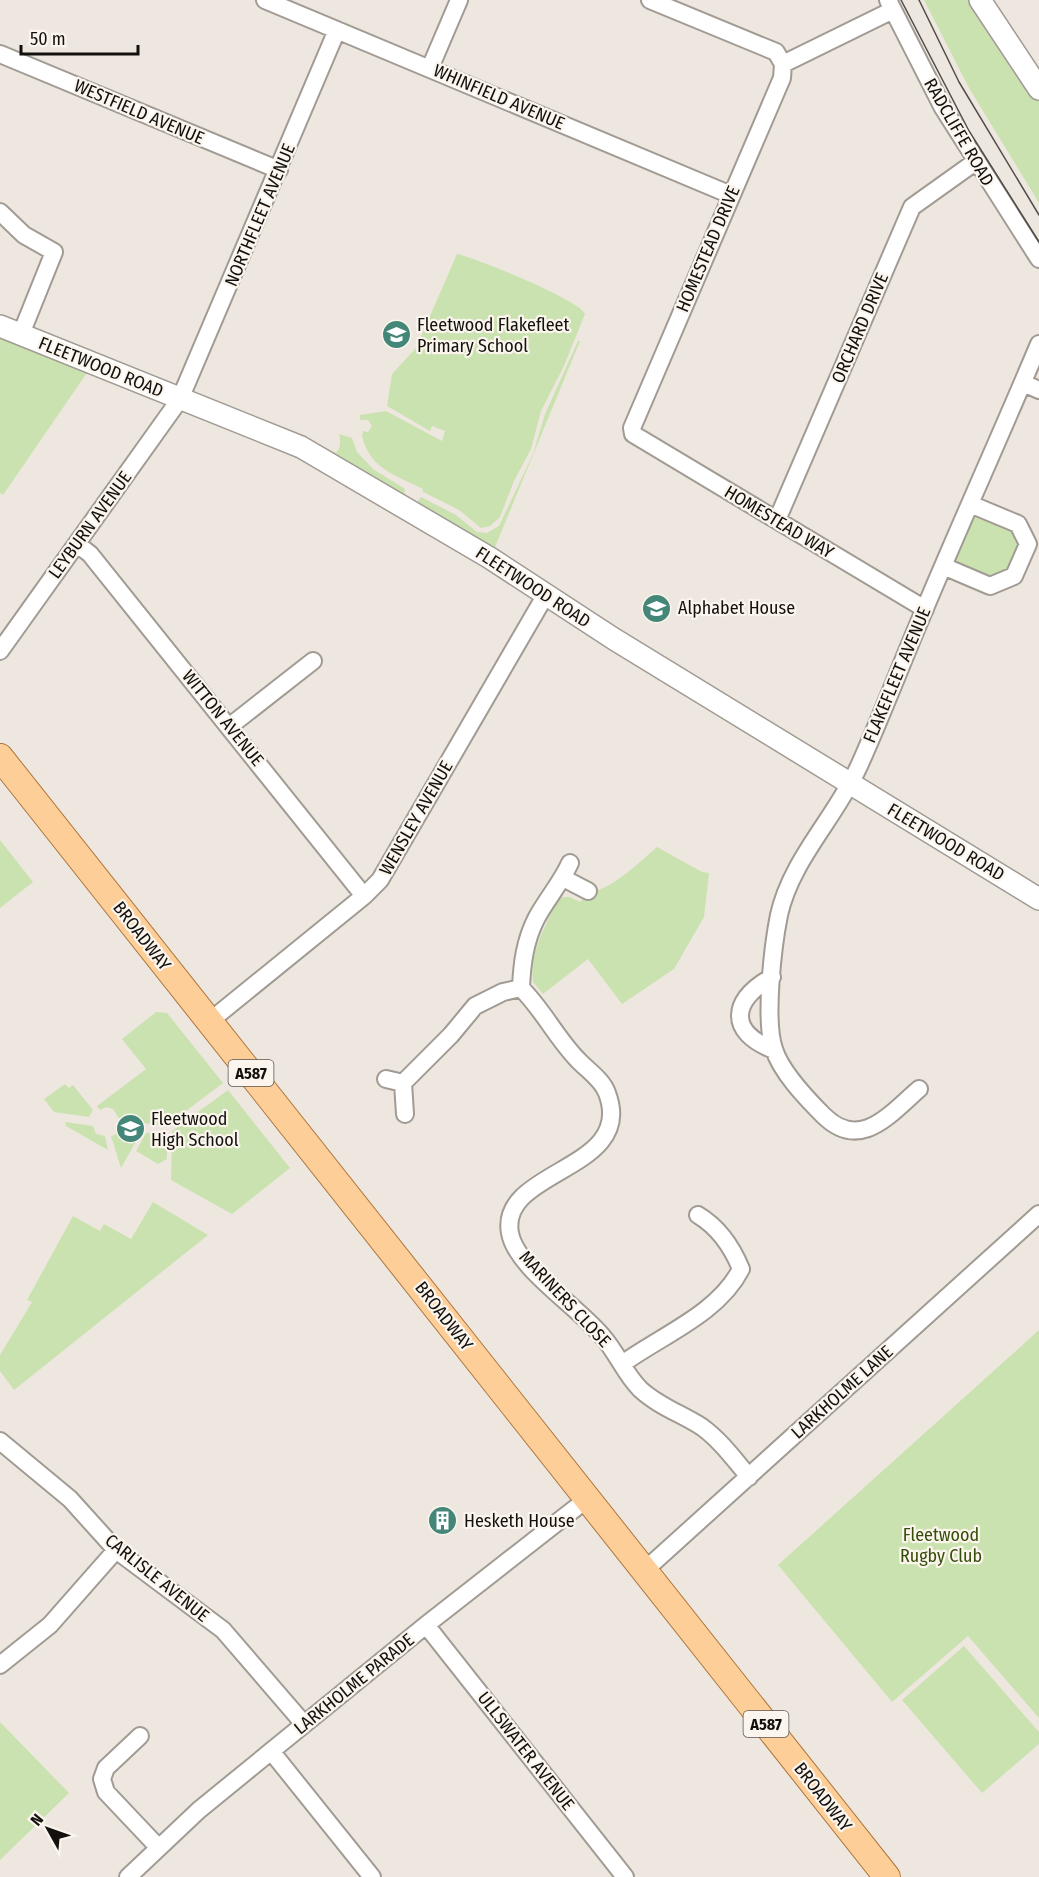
<svg xmlns="http://www.w3.org/2000/svg" width="1039" height="1877" font-family="'Fira Sans Condensed',sans-serif">
<style>
.green{fill:#cae2af}
.lines{fill:none;stroke-linecap:round;stroke-linejoin:round}
.minor-casing{stroke:#a19b94;stroke-width:20}
.tertiary-casing{stroke:#a19b94;stroke-width:24}
.primary-casing{stroke:#ac763c;stroke-width:28}
.minor{stroke:#fff;stroke-width:16}
.tertiary{stroke:#fff;stroke-width:21}
.primary{stroke:#fece98;stroke-width:26}
.tram{stroke:#514e49;stroke-width:1.5}
.labels{text-anchor:middle;stroke-width:4.5;stroke-linejoin:round;paint-order:stroke}
.shield{fill:#fbf5ed;stroke:#595551;stroke-width:1.5}
.shield-label{font-size:16px;font-weight:bold;fill:#13110e}
.street-label{font-size:18px;fill:#13110e;stroke:#fbf5ed}
.poi-label{font-size:18px;fill:#13110e;stroke:#fbf5ed;text-anchor:start}
.park-label{font-size:18px;fill:#364e0b;stroke:#fbf5ed}
</style>
<rect width="100%" height="100%" fill="#eee7e0"/>
<path class="green" d="M 924,0 L 971,0 L 1039,89 L 1039,203 L 969,88 Z
M 457,254 C 476,258 580,300 585,314 L 563,368 L 541,411 L 531,449 L 514,481 L 500,517 L 490,526 L 481,528 L 459,510 L 423,492 L 423,489 C 397,476 368,468 362,435 L 363,431 L 368,432 L 372,426 L 368,420 L 360,420 L 360,415 L 386,411 L 442,441 L 445,431 L 432,426 L 430,431 L 387,406 L 392,374 L 416,348 Z
M 0,326 L 93,364 L 3,495 L 0,493 Z
M 578,341 L 580,341 L 493,552 L 417,503 L 421,497 L 456,515 L 477,532 L 487,533 L 499,526 L 533,454 L 545,414 Z
M 339,434 L 352,438 L 357,452 L 373,469 L 405,489 L 404,498 L 325,453 L 328,449 L 336,453 C 341,447 341,441 339,434 Z
M 970,504 L 1018,524 L 1028,544 L 1014,576 L 990,586 L 943,566 Z
M 0,840 L 33,882 L 0,908 Z
M 657,847 L 702,872 L 709,873 L 704,917 L 674,969 L 622,1004 L 588,959 L 543,994 L 533,982 C 529,954 545,927 556,903 L 562,897 L 570,897 L 580,902 L 590,893 C 616,886 637,864 657,847 Z
M 156,1012 L 167,1013 L 223,1083 L 170,1123 L 159,1125 L 120,1120 L 113,1109 L 106,1107 L 100,1110 L 97,1106 L 146,1069 L 122,1039 Z
M 65,1084 L 69,1088 L 73,1085 L 93,1110 L 89,1117 L 54,1112 L 44,1099 Z
M 228,1090 L 290,1168 L 232,1214 L 171,1180 L 172,1131 Z
M 65,1122 L 93,1126 L 96,1134 L 105,1136 L 108,1150 L 66,1126 Z
M 119,1129 L 135,1131 L 139,1136 L 121,1168 L 111,1136 L 115,1135 Z
M 146,1133 L 158,1133 L 167,1141 L 167,1159 L 158,1164 L 136,1151 Z
M 153,1202 L 208,1235 L 14,1390 L 0,1371 L 0,1355 L 32,1302 L 27,1300 L 73,1216 L 100,1231 L 104,1224 L 131,1239 Z
M 1039,1330 L 1039,1718 L 968,1636 L 892,1702 L 778,1565 Z
M 964,1646 L 1039,1732 L 1039,1744 L 982,1793 L 902,1700 Z
M 0,1722 L 69,1793 L 0,1860 Z"/>
<g class="lines">
<defs>
<path id="minor" d="M 265,0 L 731,195
M 650,0 L 776,52 L 783,64
M 888,0 L 943,108 L 1039,259
M 0,54 L 279,170
M 783,64 L 782,78 L 632,428 L 633,434 L 925,609
M 783,64 L 893,10
M 430,68 L 459,0
M 0,212 L 24,235 L 54,252 L 21,334
M 1023,383 L 1039,390
M 777,520 L 912,207 L 975,162
M 77,544 L 90,554 L 364,896
M 943,566 L 990,586 L 1014,576 L 1028,544 L 1018,524 L 970,504
M 0,651 L 180,399 L 337,30
M 230,726 L 313,661
M 570,863 C 561,883 546,900 536,919 C 525,941 522,963 521,988 C 543,1010 556,1037 577,1059 C 587,1070 602,1079 607,1093 C 637,1171 498,1169 510,1233 C 516,1268 580,1308 603,1337 C 617,1353 625,1374 640,1389 C 658,1406 682,1414 702,1427 C 720,1440 734,1459 749,1477
M 563,878 L 588,891
M 772,977 C 731,1000 727,1032 774,1050
M 210,1021 L 364,896 L 380,880 L 545,596
M 386,1079 L 403,1083
M 919,1089 C 889,1115 860,1152 823,1115 C 806,1098 781,1072 774,1049 C 764,1020 773,945 779,915 C 791,860 836,817 859,766 C 883,713 903,659 926,606 C 963,518 1002,432 1039,344
M 405,1114 L 403,1083 L 451,1035 L 475,1006 L 503,992 L 521,988
M 622,1364 C 662,1335 718,1314 741,1269 C 732,1247 718,1227 698,1215
M 0,1441 L 70,1499 L 116,1550 L 223,1630 L 304,1724
M 645,1570 L 1039,1214
M 426,1625 L 625,1877
M 0,1665 L 50,1625 L 116,1550
M 140,1736 L 106,1768 L 102,1779 L 106,1792 L 158,1847
M 271,1751 L 372,1877
M 128,1877 L 199,1810 L 426,1625 L 587,1499"/>
<path id="tertiary" d="M 980,0 L 1039,89
M 0,326 L 301,447 L 490,558 L 614,639 L 1039,899"/>
<path id="primary" d="M 0,757 L 887,1877"/>
</defs>
<use href="#minor" class="minor-casing"/>
<use href="#tertiary" class="tertiary-casing"/>
<use href="#primary" class="primary-casing"/>
<use href="#minor" class="minor"/>
<use href="#tertiary" class="tertiary"/>
<use href="#primary" class="primary"/>
<path class="tram" d="M 901,0 L 969,131 L 1039,242
M 919,0 L 959,82 L 1039,215"/>
</g>
<defs>
<symbol id="school-disc" viewBox="-11 -11 22 22"><circle r="9.5" fill="#448779" stroke="#fbf5ed"/><path d="M0-5L7-2L0 1L-7-2ZM-4 1L0 2.5L4 1V4Q0 6-4 4Z" fill="#fff"/></symbol>
<symbol id="building-disc" viewBox="-11 -11 22 22"><circle r="9.5" fill="#448779" stroke="#fbf5ed"/><path d="M-4-6H4V6H1V3H-1V6H-4ZM-2.5-4.3h1.7v1.8h-1.7ZM.8-4.3h1.7v1.8H.8ZM-2.5-1h1.7V.8h-1.7ZM.8-1h1.7V.8H.8Z" fill="#fff"/></symbol>
</defs>
<g fill-rule="evenodd">
<use href="#school-disc" x="380" y="318" width="33" height="33"/>
<use href="#school-disc" x="640" y="592" width="33" height="33"/>
<use href="#school-disc" x="114" y="1112" width="33" height="33"/>
<use href="#building-disc" x="426" y="1504" width="33" height="33"/>
</g>
<g class="labels">
<g class="shield">
<rect x="228.5" y="1060" width="45" height="26" rx="4.5"/>
<rect x="743.5" y="1711" width="45" height="26" rx="4.5"/>
</g>
<g class="shield-label">
<text x="251" y="1079">A587</text>
<text x="766" y="1730">A587</text>
</g>
<g class="street-label">
<text transform="translate(499 97) rotate(23)" y="6">WHINFIELD AVENUE</text>
<text transform="translate(139 112) rotate(23)" y="6">WESTFIELD AVENUE</text>
<text transform="translate(959 132) rotate(60)" y="6">RADCLIFFE ROAD</text>
<text transform="translate(260 215) rotate(-67)" y="6">NORTHFLEET AVENUE</text>
<text transform="translate(708 249) rotate(-67)" y="6">HOMESTEAD DRIVE</text>
<text transform="translate(860 328) rotate(-67)" y="6">ORCHARD DRIVE</text>
<text transform="translate(101 367) rotate(22)" y="6">FLEETWOOD ROAD</text>
<text transform="translate(779 522) rotate(31)" y="6">HOMESTEAD WAY</text>
<text transform="translate(90 525) rotate(-54)" y="6">LEYBURN AVENUE</text>
<text transform="translate(533 587) rotate(33)" y="6">FLEETWOOD ROAD</text>
<text transform="translate(897 675) rotate(-67)" y="6">FLAKEFLEET AVENUE</text>
<text transform="translate(223 718) rotate(51)" y="6">WITTON AVENUE</text>
<text transform="translate(416 818) rotate(-60)" y="6">WENSLEY AVENUE</text>
<text transform="translate(946 842) rotate(31)" y="6">FLEETWOOD ROAD</text>
<text transform="translate(142 936) rotate(52)" y="6">BROADWAY</text>
<text transform="translate(565 1299) rotate(47)" y="6">MARINERS CLOSE</text>
<text transform="translate(444 1316) rotate(52)" y="6">BROADWAY</text>
<text transform="translate(842 1392) rotate(-42)" y="6">LARKHOLME LANE</text>
<text transform="translate(157 1578) rotate(39)" y="6">CARLISLE AVENUE</text>
<text transform="translate(354 1684) rotate(-39)" y="6">LARKHOLME PARADE</text>
<text transform="translate(526 1751) rotate(52)" y="6">ULLSWATER AVENUE</text>
<text transform="translate(823 1797) rotate(52)" y="6">BROADWAY</text>
</g>
<g class="poi-label">
<text x="417" y="331">Fleetwood Flakefleet<tspan x="417" dy="21">Primary School</tspan></text>
<text x="678" y="614">Alphabet House</text>
<text x="151" y="1125">Fleetwood<tspan x="151" dy="21">High School</tspan></text>
<text x="464" y="1527">Hesketh House</text>
</g>
<g class="park-label">
<text x="941" y="1541">Fleetwood<tspan x="941" dy="21">Rugby Club</tspan></text>
</g>
</g>
<g transform="translate(48 1829) rotate(310)" stroke="#fbf5ed" stroke-width="4.5" paint-order="stroke">
<path d="M0-4.5L10 22L0 15L-10 22Z" fill="#13110e"/>
<text y="-9" font-size="16" font-weight="bold" text-anchor="middle" fill="#13110e">N</text>
</g>
<path d="M21 45v9h117v-9" fill="none" stroke="#13110e" stroke-width="3"/>
<text x="30" y="45" font-size="18" fill="#13110e" stroke="#fbf5ed" stroke-width="4.5" paint-order="stroke">50 m</text>
</svg>
